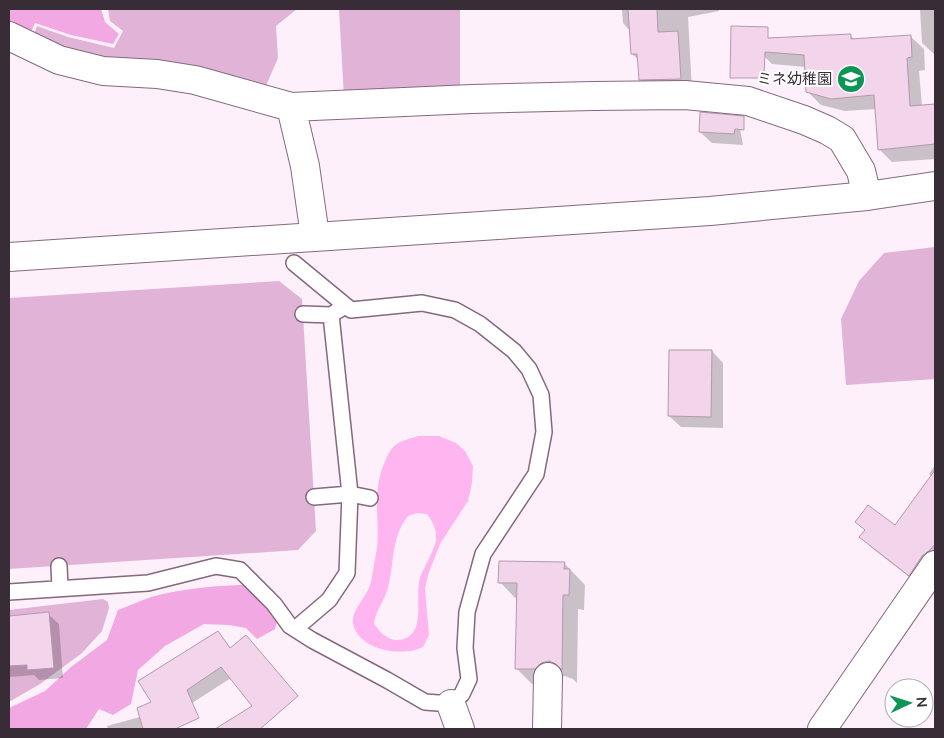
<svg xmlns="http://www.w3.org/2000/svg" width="944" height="738" font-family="Mulish,'Noto Sans JP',sans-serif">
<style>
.green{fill:#e1b4d7}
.forest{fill:#f2a9e3}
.water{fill:#ffb5ef;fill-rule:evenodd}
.shadow{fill:#0003}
.building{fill:#f2d4eb;stroke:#b598ae}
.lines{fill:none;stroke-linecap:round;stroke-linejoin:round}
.service-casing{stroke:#84697e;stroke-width:18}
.minor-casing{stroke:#84697e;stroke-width:30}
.tertiary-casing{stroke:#84697e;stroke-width:30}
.service{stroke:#fff;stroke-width:15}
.minor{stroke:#fff;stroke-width:28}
.tertiary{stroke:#fff;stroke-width:28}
.labels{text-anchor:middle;stroke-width:4;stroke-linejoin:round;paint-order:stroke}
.poi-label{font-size:15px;fill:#382d36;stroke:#fff;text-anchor:end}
</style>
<rect width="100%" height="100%" fill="#fdf0fa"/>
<path class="green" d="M 108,9 L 297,9 L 276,26 L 278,58 L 265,88 L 224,74 L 199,69 L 100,62 L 32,39 L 37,26 L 68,37 L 114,48 L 123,31 L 110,21 Z
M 339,9 L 460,9 L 460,90 L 344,98 Z
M 935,247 L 935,379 L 846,385 L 841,319 L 859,281 L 884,253 Z
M 279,281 L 302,299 L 316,531 L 298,550 L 9,569 L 9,298 Z
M 103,599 L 108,602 L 109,608 L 102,631 L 82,653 L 40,684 L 9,702 L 9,610 Z"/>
<path class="forest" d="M 9,9 L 101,9 L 105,22 L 119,34 L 113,44 L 71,35 L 35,23 L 28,39 L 9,30 Z
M 264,584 L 281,607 L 275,629 L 257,639 L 246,628 L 229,625 L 204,624 L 165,646 L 138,670 L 131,704 L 113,715 L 99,709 L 86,729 L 9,729 L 9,708 L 45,691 L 71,667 L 107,640 L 118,610 C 129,606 140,601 151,597 C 188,587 226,585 264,584 Z"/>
<path class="water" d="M 419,436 L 439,436 L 456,443 L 465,451 L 473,466 L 472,483 L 468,501 L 440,544 L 428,575 L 425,589 L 429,635 L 423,647 C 418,649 413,651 408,651 C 389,654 357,646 353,623 C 351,610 368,596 371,582 C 373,571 375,559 377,548 C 380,514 371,492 386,459 C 388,454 392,447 397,444 C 403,440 412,438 419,436 ZM 417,513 L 427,514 C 432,521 437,529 436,539 C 436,547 424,567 420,578 C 414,598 428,636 399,640 C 388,641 380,632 374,624 C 375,612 383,603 387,591 C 395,566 390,538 408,516 Z"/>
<path class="shadow" d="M 622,9 L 718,9 L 719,11 L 688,17 L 692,91 L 651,91 L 640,79 L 639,60 L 632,54 L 631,32 L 623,23 Z
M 920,9 L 935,9 L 935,55 L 922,43 Z
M 850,35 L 855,40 L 910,36 L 924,49 L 925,70 L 919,71 L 922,106 L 935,105 L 935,159 L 892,162 L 879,149 L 876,109 L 845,111 L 821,105 L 808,92 L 806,67 L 772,64 L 759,51 Z
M 740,128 L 743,145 L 712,143 L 700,132 Z
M 712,351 L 723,363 L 723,428 L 681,427 L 669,416 Z
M 935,465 L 935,566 L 921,586 L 873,549 L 861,537 L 866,531 L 857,522 L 896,527 L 932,477 L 929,474 Z
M 564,563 L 585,585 L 584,610 L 578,609 L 577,683 L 573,679 L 565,676 L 557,678 L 550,684 L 532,684 L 516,668 L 518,598 L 515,598 L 500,582 Z
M 48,614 L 59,624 L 63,678 L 39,680 L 34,675 L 9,677 L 9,642 L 26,641 Z
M 218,632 L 231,648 L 231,678 L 189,705 L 178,695 Z
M 151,714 L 161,724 L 164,729 L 108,729 L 107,726 Z"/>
<path class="building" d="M 628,9 L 657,9 L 658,32 L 678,31 L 681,79 L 639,80 L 637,54 L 631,54 Z
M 731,26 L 768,27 L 768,38 L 851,34 L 851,39 L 911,35 L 912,57 L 907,58 L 910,106 L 935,104 L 935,144 L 878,150 L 874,95 L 831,99 L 806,92 L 804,55 L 765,52 L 764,78 L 730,78 Z
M 700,112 L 744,116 L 744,130 L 735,129 L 734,134 L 699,132 Z
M 669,350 L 712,350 L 711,417 L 668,416 Z
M 935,470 L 935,544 L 930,550 L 922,556 L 909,576 L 859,537 L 865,530 L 855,522 L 868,505 L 895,525 Z
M 499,561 L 565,562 L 564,569 L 570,569 L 569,595 L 563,595 L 562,670 L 556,664 L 549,661 L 541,663 L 535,669 L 515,669 L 517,583 L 498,583 Z
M 49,612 L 54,668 L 27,670 L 27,665 L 9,666 L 9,616 Z
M 218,631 L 230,648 L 246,635 L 298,696 L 260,729 L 215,729 L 252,706 L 221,667 L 187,690 L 199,718 L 175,729 L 143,729 L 137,708 L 151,702 L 138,681 Z"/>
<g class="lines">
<defs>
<path id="service" d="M 303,314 L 331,315
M 314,497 L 350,494 L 370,498
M 59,566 L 60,588
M 9,592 L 148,583 L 216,566 L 240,570 L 274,604 L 290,626 L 312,640 L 387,680 L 425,702 L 451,704 L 462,694 L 469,679 L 465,648 L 467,612 L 483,554 L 536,474 L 544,432 L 541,395 L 529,369 L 514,351 L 480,324 L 455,310 L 422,303 L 351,310 L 294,263
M 295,629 L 329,600 L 347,573 L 350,494 L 331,315 L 345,306"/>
<path id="minor" d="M 9,36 L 59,60 L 103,71 L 157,74 L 195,80 L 291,107 L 472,99 L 593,96 L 685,95 L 748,101 L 804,120 L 827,130 L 842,139 L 861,171 L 867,196
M 291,107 L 305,166 L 315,236
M 451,704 L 460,729
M 547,729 L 548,677
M 822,729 L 935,565"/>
<path id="tertiary" d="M 9,257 L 710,211 L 867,196 L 935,186"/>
</defs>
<use href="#service" class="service-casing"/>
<use href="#minor" class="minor-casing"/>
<use href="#tertiary" class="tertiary-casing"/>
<use href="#service" class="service"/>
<use href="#minor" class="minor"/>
<use href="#tertiary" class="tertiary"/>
</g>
<defs>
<symbol id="school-disc" viewBox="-11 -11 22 22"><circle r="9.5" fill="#0c9554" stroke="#fff"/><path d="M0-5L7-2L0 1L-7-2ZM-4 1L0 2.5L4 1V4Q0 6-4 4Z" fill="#fff"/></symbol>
</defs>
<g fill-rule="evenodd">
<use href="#school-disc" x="835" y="63" width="32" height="32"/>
</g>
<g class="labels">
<g class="poi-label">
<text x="832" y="84">ミネ幼稚園</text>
</g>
</g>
<rect width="944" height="738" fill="none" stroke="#382d36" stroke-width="20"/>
<g transform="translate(909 703) rotate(86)"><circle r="24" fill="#ffffff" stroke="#afabaf"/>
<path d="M0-4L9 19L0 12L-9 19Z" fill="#0c9554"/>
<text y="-8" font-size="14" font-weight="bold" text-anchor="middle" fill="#382d36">N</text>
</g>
</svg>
